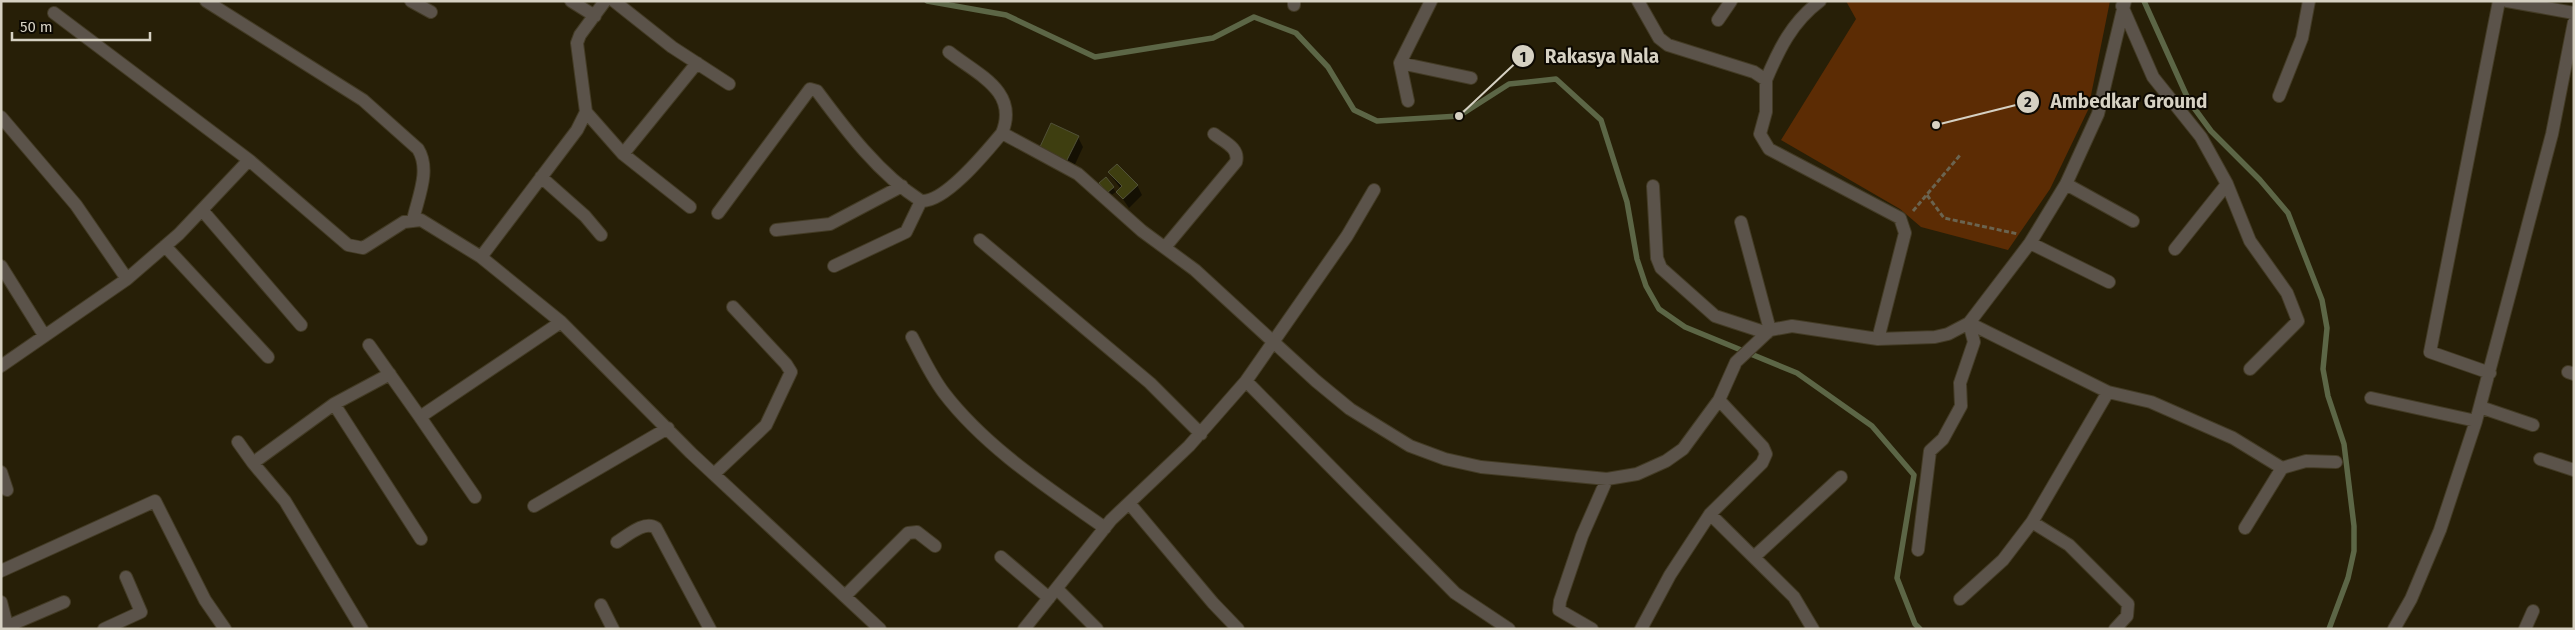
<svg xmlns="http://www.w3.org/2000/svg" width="2575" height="630" font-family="'Fira Sans',sans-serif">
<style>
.green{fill:#5c2c04}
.shadow{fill:#0007}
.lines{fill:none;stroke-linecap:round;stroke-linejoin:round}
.stream{stroke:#5c6646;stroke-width:5.5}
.building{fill:#3e3e10;stroke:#515138}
.minor-casing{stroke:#433b25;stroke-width:14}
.path{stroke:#6b6450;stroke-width:3;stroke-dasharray:5 2.5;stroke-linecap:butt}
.minor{stroke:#5b534a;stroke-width:12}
.leader{fill:none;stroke:#d6d1c3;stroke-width:2}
.callout-dot{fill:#d6d1c3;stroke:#0d0902;stroke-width:2}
.mark-label{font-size:15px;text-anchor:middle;font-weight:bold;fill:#111}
.callout-label{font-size:19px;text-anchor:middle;font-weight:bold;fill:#d6d1c3;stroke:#0d0902;stroke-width:4;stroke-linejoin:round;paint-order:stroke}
</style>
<rect width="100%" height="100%" fill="#271f07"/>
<path class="green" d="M 1846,1 L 2110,1 L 2088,110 L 2050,189 L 2008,250 L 1921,227 L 1900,209 L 1781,140 L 1856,19 Z"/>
<path class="shadow" d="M 1078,137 L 1083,147 L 1072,171 L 1046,158 Z
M 1109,173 L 1137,185 L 1142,195 L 1129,208 L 1118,192 L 1121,189 Z
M 1106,179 L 1116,192 L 1110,196 L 1103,188 Z"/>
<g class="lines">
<path class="stream" d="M 927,1 L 1006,15 L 1095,57 L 1213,38 L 1254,17 L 1296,33 L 1328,67 L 1354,110 L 1377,121 L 1459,116 L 1509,84 L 1556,79 L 1601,120 L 1627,202 L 1637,259 L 1646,286 L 1659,309 L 1685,327 L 1797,373 L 1872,426 L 1914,475 L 1897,578 L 1915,624 L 1920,629
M 2144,1 L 2189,101 L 2211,131 L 2260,180 L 2288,213 L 2322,300 L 2327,328 L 2323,369 L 2328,396 L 2344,444 L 2354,526 L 2354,551 L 2348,578 L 2329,629"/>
</g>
<path class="building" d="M 1051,123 L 1079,136 L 1066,162 L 1039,149 Z
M 1117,164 L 1138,185 L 1123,199 L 1116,192 L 1122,186 L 1108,172 Z
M 1106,177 L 1114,187 L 1107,193 L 1099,183 Z"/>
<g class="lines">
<defs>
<path id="minor" d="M 206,1 L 363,100 L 418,149 C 431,170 418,197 413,220
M 411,1 L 431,12
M 571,1 L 595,16
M 614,1 L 672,47 L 729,84
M 1638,1 L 1659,38 L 1668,45 L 1754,72 L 1766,80 L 1766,112 L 1760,134 L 1769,149 L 1900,218 L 1905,233 L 1878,339
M 2507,1 L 2574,13
M 1294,5 L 1294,1
M 2122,6 L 2153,77 L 2201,137 L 2227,184 L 2250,241 L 2287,293 L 2298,321 L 2250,369
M 54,13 L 249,160
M 1718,20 L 1731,1
M 949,52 C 978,75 1019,91 1002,133
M 1400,63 L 1471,78
M 1766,80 C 1779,49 1792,22 1820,1
M 2279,96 L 2302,38 L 2309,1
M 1408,101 L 1400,63 L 1431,1
M 586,112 L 623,154 L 690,207
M 1,117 L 76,205 L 127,279
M 623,154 L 697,63
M 541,177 L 585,216 L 601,235
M 2066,184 L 2133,221
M 1653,186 L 1657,258 L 1661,268 L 1715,316 L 1767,333
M 202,210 L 301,325
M 718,213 L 810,89 L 817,91 C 846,130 879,174 921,201 C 945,203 987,151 1002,133 L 1078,174 L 1142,231 L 1195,270 L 1316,381 L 1350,409 L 1410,446 L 1445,459 L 1481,467 L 1607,479 L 1637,474 L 1666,461 L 1683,449 L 1719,400 L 1736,362 L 1770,330 L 1792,326 L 1878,339 L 1935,337 L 1948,334 L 1969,323 L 2030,243 L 2066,184 L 2098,114 L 2125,1
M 1741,222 L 1770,330
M 776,230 L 830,224 L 902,186
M 980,240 L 1150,383 L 1201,434
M 2030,243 L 2109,282
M 165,246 L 268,357
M 1166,246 L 1236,162 C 1240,148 1224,142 1214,134
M 2175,249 L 2227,184
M 481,257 L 577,130 L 586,112 L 577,43 L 580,35 L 605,1
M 1,266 L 44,335
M 834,266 L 906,232 L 921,201
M 1969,323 L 2108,392 L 2151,402 L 2233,438 L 2282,468 L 2306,461 L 2336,462
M 912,337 C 922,356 931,376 944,393 C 986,448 1050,489 1105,528
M 369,345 L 420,417 L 561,322
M 1,366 L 127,279 L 179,234 L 249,160 L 348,245 L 363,248 L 404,222 L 421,220 L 481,257 L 561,322 L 691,453 L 880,629
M 2568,372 L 2574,374
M 2490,373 L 2430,352 L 2499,1
M 1246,381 L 1455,593 L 1509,629
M 2371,398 L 2476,421
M 334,404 L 421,539
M 2480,407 L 2533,425
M 420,417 L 475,497
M 238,442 L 253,463 L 334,404 L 390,374
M 2540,459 L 2574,470
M 253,463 L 285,501 L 362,629
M 1,472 L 7,490
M 714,474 L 766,425 L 791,372 L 786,364 L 733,307
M 1129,503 L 1213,603 L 1238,629
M 534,506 L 668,428
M 1710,514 L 1794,597 L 1813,629
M 2032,522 L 2069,545 L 2128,604 L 2127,616 L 2115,629
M 2245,528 L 2282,468
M 617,542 C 628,535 645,520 656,528 L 710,629
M 1918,550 L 1930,451 L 1943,439 L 1961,406 L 1960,383 L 1974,342 L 1969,323
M 1001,557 L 1049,598
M 1754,557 L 1841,477
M 1,571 L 155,501 L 205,600 L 225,629
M 1057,589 L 1097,629
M 845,596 L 908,533 L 917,532 L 935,546
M 1960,599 L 2003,560 L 2032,522 L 2108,392
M 1,602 L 8,629
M 601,605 L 613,629
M 8,626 L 64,602
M 104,629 L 141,612 L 126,577
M 1024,629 L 1111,520 L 1189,446 L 1246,381 L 1347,236 L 1374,190
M 1592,629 L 1559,610 L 1560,601 L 1582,536 L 1607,479
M 1641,629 L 1670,575 L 1710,514 L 1762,463 L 1766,454 L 1763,447 L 1719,400
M 2394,629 L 2411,599 L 2440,530 L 2476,421 L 2552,134 L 2574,22
M 2525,629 L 2533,611"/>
</defs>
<use href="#minor" class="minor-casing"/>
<path class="path" d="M 1927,195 L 1944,218 L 2018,234
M 1913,211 L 1961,154"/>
<use href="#minor" class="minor"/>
</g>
<path class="leader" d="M1459 116L1523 56M1936 125L2028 102"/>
<g class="callout-dot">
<circle cx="1459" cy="116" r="5"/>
<circle cx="1936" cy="125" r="5"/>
<circle cx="1523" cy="56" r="12"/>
<circle cx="2028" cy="102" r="12"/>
</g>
<g class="mark-label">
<text x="1523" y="62">1</text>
<text x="2028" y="107">2</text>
</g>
<g class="callout-label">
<text x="1602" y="63">Rakasya Nala</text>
<text x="2129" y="108">Ambedkar Ground</text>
</g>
<rect width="2575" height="630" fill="none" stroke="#d6d1c3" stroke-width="5"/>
<path d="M12 32v8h138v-8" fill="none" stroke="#d6d1c3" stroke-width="2.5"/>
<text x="20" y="32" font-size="15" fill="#d6d1c3" stroke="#0d0902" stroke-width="4" paint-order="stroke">50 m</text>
</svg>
